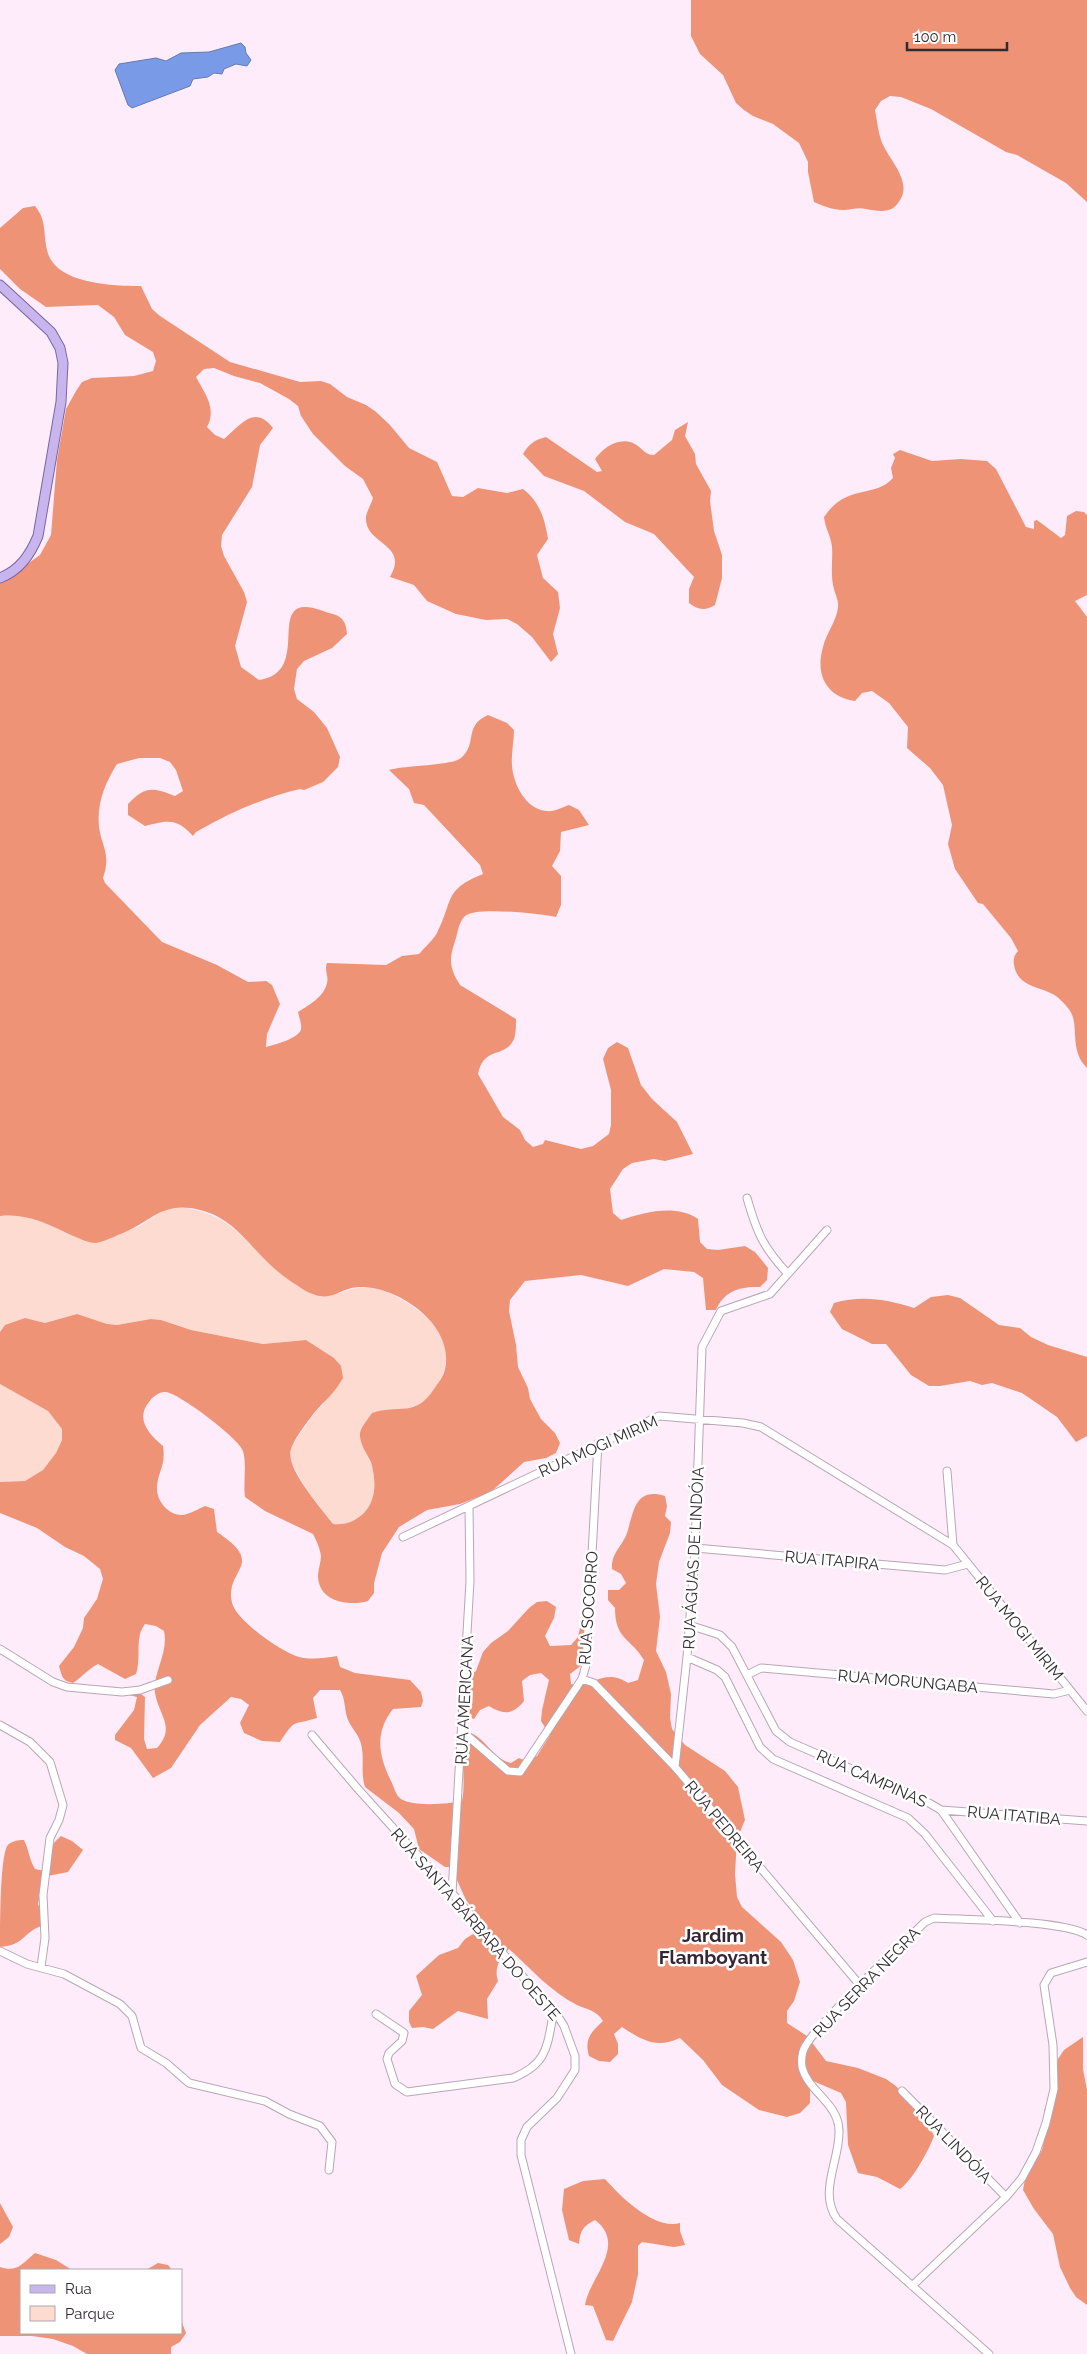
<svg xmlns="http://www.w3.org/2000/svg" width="1087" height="2354" font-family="Raleway,sans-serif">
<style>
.green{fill:#fddbd1}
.forest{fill:#ef9377}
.water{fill:#799be7;stroke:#6479b0}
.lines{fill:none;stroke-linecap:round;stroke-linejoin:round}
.minor-casing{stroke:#b9a5b6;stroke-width:9}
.major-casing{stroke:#7c64a5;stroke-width:11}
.minor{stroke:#fff;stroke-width:7}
.major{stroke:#c8b5ee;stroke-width:9}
.labels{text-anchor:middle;stroke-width:5;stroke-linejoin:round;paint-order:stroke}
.street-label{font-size:16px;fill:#322a31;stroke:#fff}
.quarter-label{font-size:19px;font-weight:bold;fill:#362633;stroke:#fff}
</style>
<rect width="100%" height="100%" fill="#feecfb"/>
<path class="green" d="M 178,1207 C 243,1213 254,1262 305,1290 C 333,1306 344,1284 371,1288 C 387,1290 398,1297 412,1306 C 443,1327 458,1354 435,1388 C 417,1415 399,1408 372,1413 C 368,1419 361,1427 360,1433 C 359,1444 367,1453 371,1462 C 376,1480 377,1499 364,1513 C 354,1522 346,1525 333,1524 L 307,1490 L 290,1460 L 290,1449 L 315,1412 L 323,1405 L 341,1366 L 325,1352 L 306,1340 L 264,1344 L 191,1330 L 161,1320 L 151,1319 L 117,1325 L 107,1324 L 77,1314 L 45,1323 L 25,1318 L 5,1325 L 0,1332 L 0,1216 L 24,1215 L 44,1221 L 87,1242 L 98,1243 L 140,1226 L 167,1208 Z
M 0,1384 L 48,1411 L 62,1429 L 62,1440 L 56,1453 L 43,1470 L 25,1481 L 0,1482 Z"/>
<path class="forest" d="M 691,0 L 1087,0 L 1087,202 L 1066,183 L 1017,155 L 1006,152 L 931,109 L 901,97 L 890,96 L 881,101 L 875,110 C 877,120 878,131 881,140 C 888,160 915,182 898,203 C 891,214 877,211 866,209 C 858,207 851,210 843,210 C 833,210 823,206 814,202 L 808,172 L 808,162 L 799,143 L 773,124 L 753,116 L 744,110 L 736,103 L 723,75 L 700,54 L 691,36 Z
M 35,206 C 47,221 43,232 47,250 C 54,284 113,286 141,286 L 152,309 L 160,316 L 230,362 L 300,382 L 321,381 L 330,384 L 347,397 L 366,405 L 375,411 L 390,425 L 409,448 L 437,462 L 452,496 L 463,497 L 478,488 L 507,493 L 523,489 C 540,502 545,520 548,539 L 537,555 L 543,578 L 558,592 L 560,608 L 553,634 L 558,654 L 551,662 L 532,637 L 517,624 L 507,619 L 486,620 L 456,614 L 427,601 L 414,585 L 390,577 C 410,543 364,545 366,517 C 367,511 371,504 373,498 L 363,479 L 345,466 L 313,434 L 301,416 L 298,406 L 289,399 L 260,383 L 234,376 L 214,368 L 204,369 L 196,377 C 205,394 217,408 207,427 L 215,435 L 224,439 C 241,425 254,404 273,428 L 260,445 L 252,487 L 222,535 L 221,546 L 224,556 L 244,592 L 247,602 L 235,646 L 241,667 L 259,680 C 309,673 272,609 304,607 C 312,606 325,612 333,614 C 344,617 346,624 347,634 L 332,648 L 304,661 L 297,669 L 294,689 L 297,699 L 314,712 L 327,728 L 340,757 L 338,767 L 323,782 L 304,790 L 300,789 C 262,798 230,813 196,832 L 193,836 C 176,817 167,821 145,826 L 128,815 L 128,804 C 145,786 153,787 175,796 L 183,791 L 176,770 L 170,762 L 160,758 L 139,758 L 117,764 C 103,786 94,811 101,837 C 106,853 109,861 103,878 L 105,883 L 162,942 L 217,965 L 248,982 L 266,981 L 272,985 L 280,1004 L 267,1034 L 266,1047 C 274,1045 300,1038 301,1029 C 302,1024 299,1017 298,1012 C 309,1005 324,997 327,983 C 329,976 324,970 327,963 L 386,965 L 402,956 L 419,954 C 425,947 433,940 437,933 C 454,900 443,890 483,874 L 480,865 L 424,805 L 414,803 L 409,789 L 389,770 C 406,765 451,766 461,758 C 478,744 463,726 488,715 L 507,723 L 514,730 C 514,742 511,754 512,765 C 513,784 526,810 547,811 C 554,812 563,807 569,805 L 579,810 L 589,825 L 561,832 L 560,851 L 552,866 L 561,876 L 561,905 L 556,917 C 540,914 476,906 465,916 C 458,923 458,933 455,941 C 449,959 449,968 460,985 L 516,1019 C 516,1025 516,1034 514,1039 C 505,1059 484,1045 478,1074 L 503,1117 L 520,1130 L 525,1140 L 533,1147 L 543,1144 L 545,1140 L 581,1149 L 593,1146 L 609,1134 L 611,1125 L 611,1090 L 603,1059 L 608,1048 L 617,1042 L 628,1048 L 641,1085 L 652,1099 L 677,1122 L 693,1154 L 665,1161 L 654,1159 L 632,1163 L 623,1169 L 610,1189 L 613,1213 L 621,1220 C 645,1212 676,1204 698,1219 L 700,1242 L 707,1249 L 718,1250 L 745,1246 L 755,1252 L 768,1268 L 767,1280 L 760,1287 C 740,1286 724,1291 716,1310 L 706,1310 L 703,1278 L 694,1272 L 664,1269 L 628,1286 L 581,1275 L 525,1281 L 510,1300 L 509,1311 L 516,1345 L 518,1367 L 528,1388 L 530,1399 L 541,1419 L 555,1433 L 560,1443 L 556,1453 L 546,1458 L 524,1462 L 493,1490 L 483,1495 L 460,1504 L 427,1510 L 399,1527 L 382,1553 L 374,1583 L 374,1593 L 368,1601 C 352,1606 324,1603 319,1583 C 316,1574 321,1564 321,1556 C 320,1548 316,1540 313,1534 L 265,1511 L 245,1497 C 243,1483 247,1464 243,1451 C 239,1438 176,1391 165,1392 C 159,1392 152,1397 149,1402 C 135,1419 149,1434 163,1446 C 166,1467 158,1470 157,1487 C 156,1501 169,1516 183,1515 C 190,1514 198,1509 205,1506 L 214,1509 L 217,1532 C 268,1566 224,1568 232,1603 C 237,1621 281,1652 299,1657 C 312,1660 324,1658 337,1656 L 340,1667 L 355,1673 L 410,1680 L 421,1692 L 423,1701 L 421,1707 L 393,1709 C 375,1732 378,1753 390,1779 C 394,1786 395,1795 401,1799 C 414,1807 447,1804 462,1801 C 466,1781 461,1761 463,1740 L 471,1733 C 488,1741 493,1759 511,1763 L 519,1758 L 526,1761 L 537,1756 L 550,1735 L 541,1721 L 542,1710 L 549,1680 L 541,1673 L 530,1675 L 522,1681 L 524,1701 C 513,1715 503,1715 489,1706 L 480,1710 L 474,1719 L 464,1716 L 459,1707 L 463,1687 L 468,1677 L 476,1671 L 483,1652 L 491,1643 L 508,1631 L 529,1608 L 537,1602 L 547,1601 L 556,1607 L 554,1618 L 545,1636 L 550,1646 L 571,1645 L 578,1637 L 580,1628 L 590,1622 L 589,1643 L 592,1654 L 586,1662 L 570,1674 L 571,1684 C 591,1688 605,1667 628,1683 L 638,1680 L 644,1660 C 631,1638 615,1640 615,1608 L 608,1600 L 608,1590 L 619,1590 L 626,1583 L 621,1574 L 612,1569 C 611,1553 622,1547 627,1533 C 634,1511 635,1487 665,1496 L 667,1506 L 665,1516 L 671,1522 L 670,1533 L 659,1562 L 656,1584 L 660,1617 L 656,1651 L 666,1672 L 671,1694 L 670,1718 L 672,1729 L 685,1745 L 725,1771 L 738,1787 L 745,1820 L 737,1839 L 735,1874 L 737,1897 L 742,1907 L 781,1942 L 793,1960 L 800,1982 L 794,2001 L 787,2011 L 787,2023 L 807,2036 L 826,2061 L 858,2068 L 886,2079 L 896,2086 L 929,2125 L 934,2136 C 929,2150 912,2181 900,2189 L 877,2177 L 858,2173 L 848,2145 L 846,2102 L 841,2093 L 813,2081 L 810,2085 L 810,2103 L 800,2113 L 787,2117 L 759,2110 L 722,2085 L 703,2060 L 680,2038 C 656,2049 642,2040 622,2027 L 614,2034 L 618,2044 L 618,2054 L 610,2062 L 599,2061 L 589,2056 C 584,2039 591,2032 603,2021 C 596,2010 588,2010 577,2005 C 551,1992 531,1969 509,1949 C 499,1959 494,1968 498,1981 L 487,1999 L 488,2019 L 458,2011 L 433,2029 L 423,2027 L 412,2028 L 409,2022 L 409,2011 L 422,1995 L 416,1976 L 439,1955 L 458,1948 L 465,1939 L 473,1934 L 488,1929 L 466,1900 L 451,1867 L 445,1867 L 419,1849 L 414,1829 L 399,1813 L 365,1787 C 360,1771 365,1759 361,1744 C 359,1735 352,1729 348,1720 C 344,1710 346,1700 340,1690 L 320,1690 L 313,1698 L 317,1718 C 291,1726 296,1718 280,1742 L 262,1741 L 244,1733 L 240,1723 L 249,1705 L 241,1699 L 231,1697 L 200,1725 L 171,1768 L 153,1778 L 131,1748 L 115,1740 L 115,1735 L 134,1710 L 137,1697 L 129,1695 L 137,1691 L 145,1697 L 144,1739 L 147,1749 L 157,1748 C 176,1727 159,1716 155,1693 C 152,1674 169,1653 164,1631 L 156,1626 L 145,1624 C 134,1638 142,1657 136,1674 L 125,1679 L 98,1664 C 88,1669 82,1677 73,1683 C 62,1681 62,1676 59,1666 L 74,1647 L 83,1628 L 84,1618 L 97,1599 L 103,1579 L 100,1569 L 84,1556 L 65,1547 L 37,1528 L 0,1513 L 0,1482 L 25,1481 L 43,1470 L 56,1453 L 62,1440 L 62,1429 L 48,1411 L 0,1384 L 0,1332 L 5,1325 L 25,1318 L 45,1323 L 77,1314 L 107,1324 L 117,1325 L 151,1319 L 161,1320 L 191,1330 L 263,1344 L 306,1340 L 334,1358 L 341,1366 L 343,1378 C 334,1394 325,1400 314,1413 C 308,1421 294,1439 291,1449 C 284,1467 322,1509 333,1524 C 346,1525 354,1522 364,1513 C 377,1499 376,1480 371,1462 C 367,1453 359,1444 360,1433 C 361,1427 368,1419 372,1413 C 399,1404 415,1418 434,1389 C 438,1383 444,1376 445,1369 C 455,1326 400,1287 361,1287 C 337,1287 333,1306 304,1290 C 295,1284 284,1277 276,1270 C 251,1249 235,1218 200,1210 C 161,1200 151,1223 118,1235 C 111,1238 103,1242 96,1243 C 87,1243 79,1238 71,1235 C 47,1224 28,1213 0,1216 L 0,577 L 16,572 L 40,555 L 51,535 L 57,460 L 66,409 L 76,391 L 82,382 L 92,378 L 134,376 L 153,371 L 156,361 L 153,352 L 125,335 L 114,317 L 98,305 L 46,307 L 20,289 L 0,269 L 0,228 L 23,208 Z
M 688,422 L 685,436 L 695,454 L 696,464 L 711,491 L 710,501 L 714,531 L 722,555 L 722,578 L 715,605 C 705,611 698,610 689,603 L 689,589 L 694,577 L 654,534 L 625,522 L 584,491 L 544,476 L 523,454 C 529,444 534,440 546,437 L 597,472 L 602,471 L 595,459 C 603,448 618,437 633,443 C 642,447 644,455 654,455 L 672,440 L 675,430 Z
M 900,450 L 932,461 L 961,459 L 987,461 L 996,469 L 1026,527 L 1034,529 L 1034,521 L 1037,520 L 1061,538 L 1065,535 L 1067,516 L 1076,511 L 1084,512 L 1087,515 L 1087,595 L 1075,601 L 1087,617 L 1087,1068 C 1067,1048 1082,1022 1067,1007 C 1064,1003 1060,999 1056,996 C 1040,986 1018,988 1014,965 C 1013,960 1014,955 1018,951 L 1011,938 L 983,904 L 978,903 L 955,869 L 948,844 L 952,825 L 943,785 L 930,768 L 907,748 L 908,727 L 889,703 L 872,691 L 862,693 L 855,701 C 826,697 815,674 823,647 C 826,634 837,620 838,607 C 839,601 835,594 834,589 C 830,575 833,560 832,547 C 831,536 825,528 824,517 C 847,483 874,499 893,478 L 891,468 L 895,458 L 893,454 Z
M 948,1295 L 960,1298 L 999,1325 L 1020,1328 L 1031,1337 L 1048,1345 L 1087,1357 L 1087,1436 L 1076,1442 L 1057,1417 L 1022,1393 L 992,1383 L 982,1385 L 970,1381 L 940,1386 L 929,1386 L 911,1375 L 886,1344 L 872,1344 L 842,1329 L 830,1312 L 834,1303 C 861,1295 887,1299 914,1308 L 931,1297 Z
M 61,1836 L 72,1841 L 83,1850 L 68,1872 L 48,1876 L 40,1894 L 38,1904 L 48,1929 L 41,1926 C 21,1934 25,1945 0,1947 C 0,1927 0,1860 7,1846 C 11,1841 18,1840 24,1840 C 29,1850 29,1859 35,1869 L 45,1871 L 51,1862 C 50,1850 51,1844 61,1836 Z
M 1083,2037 L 1083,2069 L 1087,2090 L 1087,2305 L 1076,2297 L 1070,2288 L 1060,2267 L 1053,2234 L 1034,2209 L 1023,2190 L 1025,2179 L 1042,2150 L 1044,2140 L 1044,2110 L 1052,2098 L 1058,2059 L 1064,2050 Z
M 605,2179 C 621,2197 654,2230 680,2223 L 680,2231 L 685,2245 L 674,2247 L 642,2242 L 638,2246 L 638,2274 L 632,2302 L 613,2341 L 606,2340 L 593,2306 L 585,2305 C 589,2278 628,2245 595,2220 C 583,2226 580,2231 579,2244 L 569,2240 L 562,2210 L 564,2189 L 583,2181 Z
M 0,2203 L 13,2227 L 9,2237 L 0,2244 Z
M 35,2253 L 56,2260 L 72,2270 L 21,2270 L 21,2333 L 181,2333 L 181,2320 L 186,2333 L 180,2342 L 171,2347 L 171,2354 L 87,2354 L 73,2346 L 53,2339 L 32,2336 L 0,2336 L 0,2267 C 17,2273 23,2263 35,2253 Z
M 158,2263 L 168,2265 L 172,2270 L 146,2270 Z"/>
<path class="water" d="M 241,43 L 245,47 L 246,53 L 251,60 L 247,66 L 236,64 L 224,69 L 222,74 L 214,73 L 208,77 L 193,79 L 190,86 L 132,108 L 128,105 L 115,70 L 119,64 L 156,58 L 166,61 L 181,53 L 209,52 Z"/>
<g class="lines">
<defs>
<path id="minor" d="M 747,1198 C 757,1233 763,1247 788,1274
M 947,1471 L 953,1545
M 403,1537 L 659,1416 L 743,1423 L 761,1427 L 953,1545 L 1087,1711
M 695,1548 L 945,1570 L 968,1564
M 689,1625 L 720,1635 L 732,1647 L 776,1731 L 790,1742 L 929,1803 L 941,1810 L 1020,1923
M 0,1649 L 53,1682 L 67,1687 L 122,1692 L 140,1690 L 168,1680
M 687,1657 L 717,1670 L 725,1677 L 760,1747 L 773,1759 L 908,1818 L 925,1834 L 993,1921
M 747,1675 L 761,1668 L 1054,1694 L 1070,1690
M 582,1679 L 594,1683 L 675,1767 L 859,1984
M 0,1725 L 30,1742 L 50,1762 L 63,1805 L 59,1820 L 50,1838 L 43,1895 L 45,1938 L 41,1967
M 463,1732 L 508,1771 L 520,1772 L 582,1679 L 586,1665 L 598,1443
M 312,1735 L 358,1789 L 452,1893 L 534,1990 L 554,2010 L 564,2026 L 575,2056 L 575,2070 L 557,2098 L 527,2127 L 521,2140 L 521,2155 L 571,2354
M 675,1767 L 687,1657 L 695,1548 L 702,1347 L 721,1311 L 770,1294 L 827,1230
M 941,1810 L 1087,1821
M 452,1893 L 470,1581 L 469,1506
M 0,1951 L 27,1964 L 64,1974 L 120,2004 L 132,2016 L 141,2048 L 166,2063 L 189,2083 L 265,2101 L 289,2114 L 320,2126 L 332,2142 L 329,2170
M 376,2014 L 404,2033 L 402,2041 L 389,2053 L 387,2059 L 395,2084 L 407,2092 L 513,2078 C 549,2063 547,2045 554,2010
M 902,2091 L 1006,2197
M 912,2286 L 1006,2197 L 1022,2178 L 1036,2152 L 1046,2123 L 1054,2089 L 1053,2045 L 1044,1985 L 1051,1973 L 1087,1962
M 989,2354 L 837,2219 C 818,2192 840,2160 839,2131 C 839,2103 808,2092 802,2067 C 801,2059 802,2051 806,2045 C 813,2033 824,2023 833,2013 C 862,1981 894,1952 925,1922 L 934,1918 C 967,1920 1063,1920 1087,1935"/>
<path id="major" d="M 0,285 L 51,332 L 60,348 L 63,363 L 61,402 L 38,536 C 30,555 20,570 0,578"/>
</defs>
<use href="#minor" class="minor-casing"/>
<use href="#major" class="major-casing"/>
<use href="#minor" class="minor"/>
<use href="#major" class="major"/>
</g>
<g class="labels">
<g class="street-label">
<text transform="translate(598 1446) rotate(-24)" y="6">RUA MOGI MIRIM</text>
<text transform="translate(693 1558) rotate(-87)" y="6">RUA ÁGUAS DE LINDÓIA</text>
<text transform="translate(832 1560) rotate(5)" y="6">RUA ITAPIRA</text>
<text transform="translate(588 1608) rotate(-86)" y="6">RUA SOCORRO</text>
<text transform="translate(1020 1628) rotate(51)" y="6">RUA MOGI MIRIM</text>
<text transform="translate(908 1681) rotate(5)" y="6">RUA MORUNGABA</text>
<text transform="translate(464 1700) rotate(-87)" y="6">RUA AMERICANA</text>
<text transform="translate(872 1778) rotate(24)" y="6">RUA CAMPINAS</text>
<text transform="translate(1014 1815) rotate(5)" y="6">RUA ITATIBA</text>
<text transform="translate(725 1826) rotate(50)" y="6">RUA PEDREIRA</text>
<text transform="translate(476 1924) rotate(49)" y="6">RUA SANTA BÁRBARA DO OESTE</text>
<text transform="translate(866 1982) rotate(-46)" y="6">RUA SERRA NEGRA</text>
<text transform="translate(954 2144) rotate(46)" y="6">RUA LINDÓIA</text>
</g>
<g class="quarter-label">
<text x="713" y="1942">Jardim<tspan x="713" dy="22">Flamboyant</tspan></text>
</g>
</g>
<rect x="20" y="2269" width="162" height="65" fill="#ffffff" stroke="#adaaad"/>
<rect x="30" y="2285" width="25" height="8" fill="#c8b5ee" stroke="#adaaad"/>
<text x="65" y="2294" font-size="15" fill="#322a31">Rua</text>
<rect x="30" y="2306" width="25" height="15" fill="#fddbd1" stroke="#adaaad"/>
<text x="65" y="2319" font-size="15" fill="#322a31">Parque</text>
<path d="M907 42v8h100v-8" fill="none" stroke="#322a31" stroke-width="2.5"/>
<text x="914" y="42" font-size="15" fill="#322a31" stroke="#ffffff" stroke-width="4" paint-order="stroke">100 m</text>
</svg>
